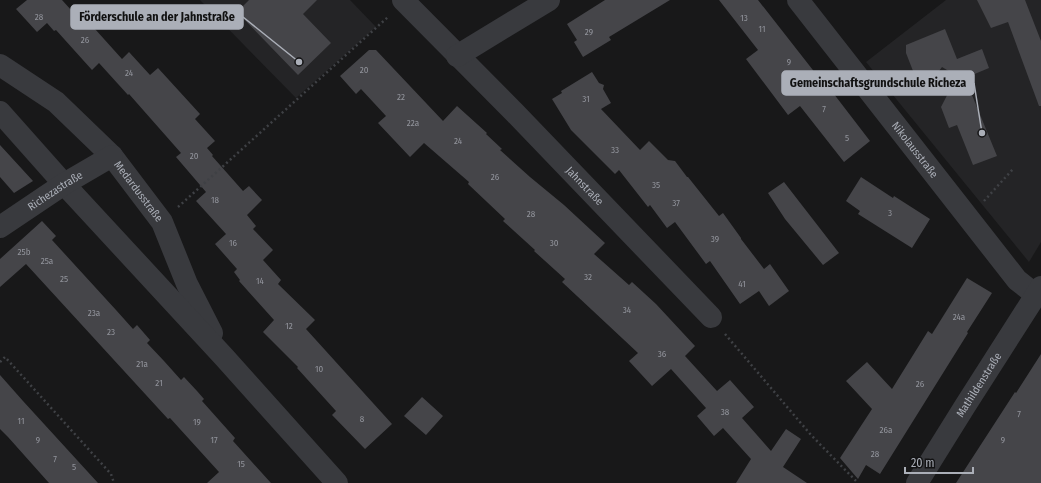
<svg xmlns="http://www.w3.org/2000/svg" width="1041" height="483" font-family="'Fira Sans Condensed',sans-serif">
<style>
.built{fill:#242426}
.building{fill:#454549}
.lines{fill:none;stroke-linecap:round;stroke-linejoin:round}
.path{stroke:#3f4145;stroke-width:2.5;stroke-dasharray:2 3;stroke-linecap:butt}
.minor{stroke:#393a3e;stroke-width:22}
.labels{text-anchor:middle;stroke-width:3;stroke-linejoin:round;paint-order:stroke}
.number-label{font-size:9px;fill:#92949c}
.street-label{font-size:11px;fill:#abafb8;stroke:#131314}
.leader{fill:none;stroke:#abafb8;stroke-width:1.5}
.callout-dot{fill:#abafb8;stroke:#131314;stroke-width:1.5}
.callout{fill:#abafb8;stroke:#abafb8;stroke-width:1.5}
.callout-label{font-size:12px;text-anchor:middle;font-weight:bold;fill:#111}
</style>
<rect width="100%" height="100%" fill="#181819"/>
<path class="built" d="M 200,0 L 350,0 L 376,27 L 296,98 Z
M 946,0 L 1041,0 L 1041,242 L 1029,262 L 866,62 Z"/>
<path class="building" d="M 27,0 L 62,0 L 82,22 L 86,19 L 122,59 L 129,52 L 150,75 L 158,68 L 200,114 L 195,119 L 215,141 L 207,148 L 213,155 L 212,156 L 243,191 L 249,186 L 262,200 L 247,215 L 256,226 L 253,229 L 273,250 L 263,260 L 281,280 L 278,284 L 315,320 L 306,329 L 392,424 L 365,449 L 332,415 L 336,411 L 297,368 L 298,367 L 263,332 L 274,320 L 239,281 L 240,280 L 234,272 L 237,269 L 215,244 L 226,234 L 196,201 L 206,192 L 176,157 L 181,153 L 129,94 L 128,95 L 99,63 L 92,70 L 56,30 L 54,31 L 47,23 L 37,32 L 16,9 Z
M 249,0 L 317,0 L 303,14 L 331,43 L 298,75 L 237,12 Z
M 605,0 L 670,0 L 609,37 L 611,40 L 583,57 L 574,42 L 577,40 L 567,24 Z
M 719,0 L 758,0 L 816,74 L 819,80 L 820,80 L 825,86 L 827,85 L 870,141 L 844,162 L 800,106 L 788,115 L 746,59 L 758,50 Z
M 977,0 L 1025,0 L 1041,41 L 1041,106 L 1039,106 L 1008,22 L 991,28 Z
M 945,29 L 957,59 L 982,49 L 989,68 L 965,78 L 997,156 L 973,165 L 957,125 L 949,128 L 941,107 L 957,76 L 942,67 L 922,94 L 906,53 L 906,45 Z
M 369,50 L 376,50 L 443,121 L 457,106 L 487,133 L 486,134 L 502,149 L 500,150 L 530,177 L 564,205 L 605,243 L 594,254 L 629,285 L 632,282 L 656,304 L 695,346 L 685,356 L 717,391 L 730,380 L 754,407 L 742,418 L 771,451 L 786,429 L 801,439 L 783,467 L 807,483 L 736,483 L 751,459 L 723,428 L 714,436 L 697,416 L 706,408 L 671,369 L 652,386 L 629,361 L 638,353 L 592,310 L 562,282 L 565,279 L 534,251 L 535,250 L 503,221 L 505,219 L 468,184 L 469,182 L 424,143 L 410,157 L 378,123 L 386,116 L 361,89 L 356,94 L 340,76 Z
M 592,72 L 599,83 L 604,85 L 603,89 L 611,103 L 601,109 L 640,150 L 649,141 L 668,160 L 675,161 L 687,177 L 688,177 L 719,216 L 723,213 L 741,238 L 741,239 L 764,269 L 770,264 L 789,291 L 769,306 L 759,291 L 740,304 L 710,261 L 706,264 L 675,222 L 667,228 L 650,205 L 648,207 L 619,170 L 615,174 L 571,130 L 552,99 L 562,93 L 561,91 Z
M 0,145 L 33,181 L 14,193 L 0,177 Z
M 861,177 L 893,198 L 894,196 L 930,219 L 912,248 L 858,214 L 860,211 L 846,201 Z
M 784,182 L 839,253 L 823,265 L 785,219 L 768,193 Z
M 42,221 L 56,236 L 52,240 L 116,310 L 133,329 L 137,325 L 150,340 L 147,343 L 164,361 L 181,380 L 184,377 L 197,391 L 204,399 L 202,401 L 235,438 L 233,441 L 271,483 L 207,483 L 219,472 L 170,418 L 168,419 L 26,264 L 0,287 L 0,259 Z
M 967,278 L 992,293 L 967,332 L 968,333 L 880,474 L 866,465 L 858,479 L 840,458 L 872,409 L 846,381 L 867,362 L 892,389 L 928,331 L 932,334 Z
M 1041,354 L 1041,483 L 956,483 L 1015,392 L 1016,393 Z
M 0,375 L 23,401 L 98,483 L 49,483 L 8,437 L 0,429 Z
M 422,397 L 443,416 L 426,435 L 404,416 Z"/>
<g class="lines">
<path class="path" d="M 984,201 L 1013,169
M 178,207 L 388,17
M 725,334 L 811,435 L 858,483
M 0,362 L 5,357 L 111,474 L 114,483"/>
<g class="minor">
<path id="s1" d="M 403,0 L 515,113 L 711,317"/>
<path id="s2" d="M 798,0 L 1017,280 L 1036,295"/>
<path d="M 457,56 L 549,0"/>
<path id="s3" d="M 0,65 L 56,102 L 112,156 L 162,222 L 187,284 L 212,333"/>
<path d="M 0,112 L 64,184 L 224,357 L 337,483"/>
<path id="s4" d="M 0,227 L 64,184 L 112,156"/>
<path id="s5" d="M 917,483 L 965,406 L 1041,287"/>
</g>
</g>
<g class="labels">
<g class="number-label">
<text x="39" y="20">28</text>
<text x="744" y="21">13</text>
<text x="762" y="32">11</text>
<text x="589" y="35">29</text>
<text x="85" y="43">26</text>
<text x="789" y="65">9</text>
<text x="364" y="73">20</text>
<text x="129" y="76">24</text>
<text x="401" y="100">22</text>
<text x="586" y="102">31</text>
<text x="824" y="112">7</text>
<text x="413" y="126">22a</text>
<text x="847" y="141">5</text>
<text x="458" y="144">24</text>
<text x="615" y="153">33</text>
<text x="194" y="159">20</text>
<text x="495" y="180">26</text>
<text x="656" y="188">35</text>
<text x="215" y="203">18</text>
<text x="676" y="206">37</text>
<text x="890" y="216">3</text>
<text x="531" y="217">28</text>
<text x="715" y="242">39</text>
<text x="233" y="246">16</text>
<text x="554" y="246">30</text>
<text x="24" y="255">25b</text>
<text x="47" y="264">25a</text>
<text x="588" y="280">32</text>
<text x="64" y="282">25</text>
<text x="260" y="284">14</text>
<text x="742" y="287">41</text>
<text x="627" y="313">34</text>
<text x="94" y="316">23a</text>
<text x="959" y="320">24a</text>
<text x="289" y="329">12</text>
<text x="111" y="335">23</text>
<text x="662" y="357">36</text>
<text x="142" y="367">21a</text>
<text x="319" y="372">10</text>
<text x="159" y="386">21</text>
<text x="920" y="387">26</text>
<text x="725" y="415">38</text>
<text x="1019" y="417">7</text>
<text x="362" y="422">8</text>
<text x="21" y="424">11</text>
<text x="197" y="425">19</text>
<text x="886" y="433">26a</text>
<text x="38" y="443">9</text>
<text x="214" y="443">17</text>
<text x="1003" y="443">9</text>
<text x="875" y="457">28</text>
<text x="55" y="462">7</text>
<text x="241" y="467">15</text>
<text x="74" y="470">5</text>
</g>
<g class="street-label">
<text dy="4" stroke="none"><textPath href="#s2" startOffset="190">Nikolausstraße</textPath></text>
<text dy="4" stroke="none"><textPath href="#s1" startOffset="260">Jahnstraße</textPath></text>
<text dy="4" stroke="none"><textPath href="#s4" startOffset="66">Richezastraße</textPath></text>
<text dy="4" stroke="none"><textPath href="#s3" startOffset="189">Medardusstraße</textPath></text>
<text dy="4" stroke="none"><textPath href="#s5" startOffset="116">Mathildenstraße</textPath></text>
</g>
</g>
<path class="leader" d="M299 62L243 17M982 133L974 83"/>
<g class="callout-dot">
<circle cx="299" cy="62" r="4"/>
<circle cx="982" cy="133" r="4"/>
</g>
<g class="callout">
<rect x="71" y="5" width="172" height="24" rx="4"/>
<rect x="782" y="71" width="192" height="24" rx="4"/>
</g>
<g class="callout-label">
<text x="157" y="21">Förderschule an der Jahnstraße</text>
<text x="878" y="87">Gemeinschaftsgrundschule Richeza</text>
</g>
<path d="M905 467v6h68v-6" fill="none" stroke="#abafb8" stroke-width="2"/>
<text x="911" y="467" font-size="12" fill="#abafb8" stroke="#131314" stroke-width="3" paint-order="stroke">20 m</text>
</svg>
